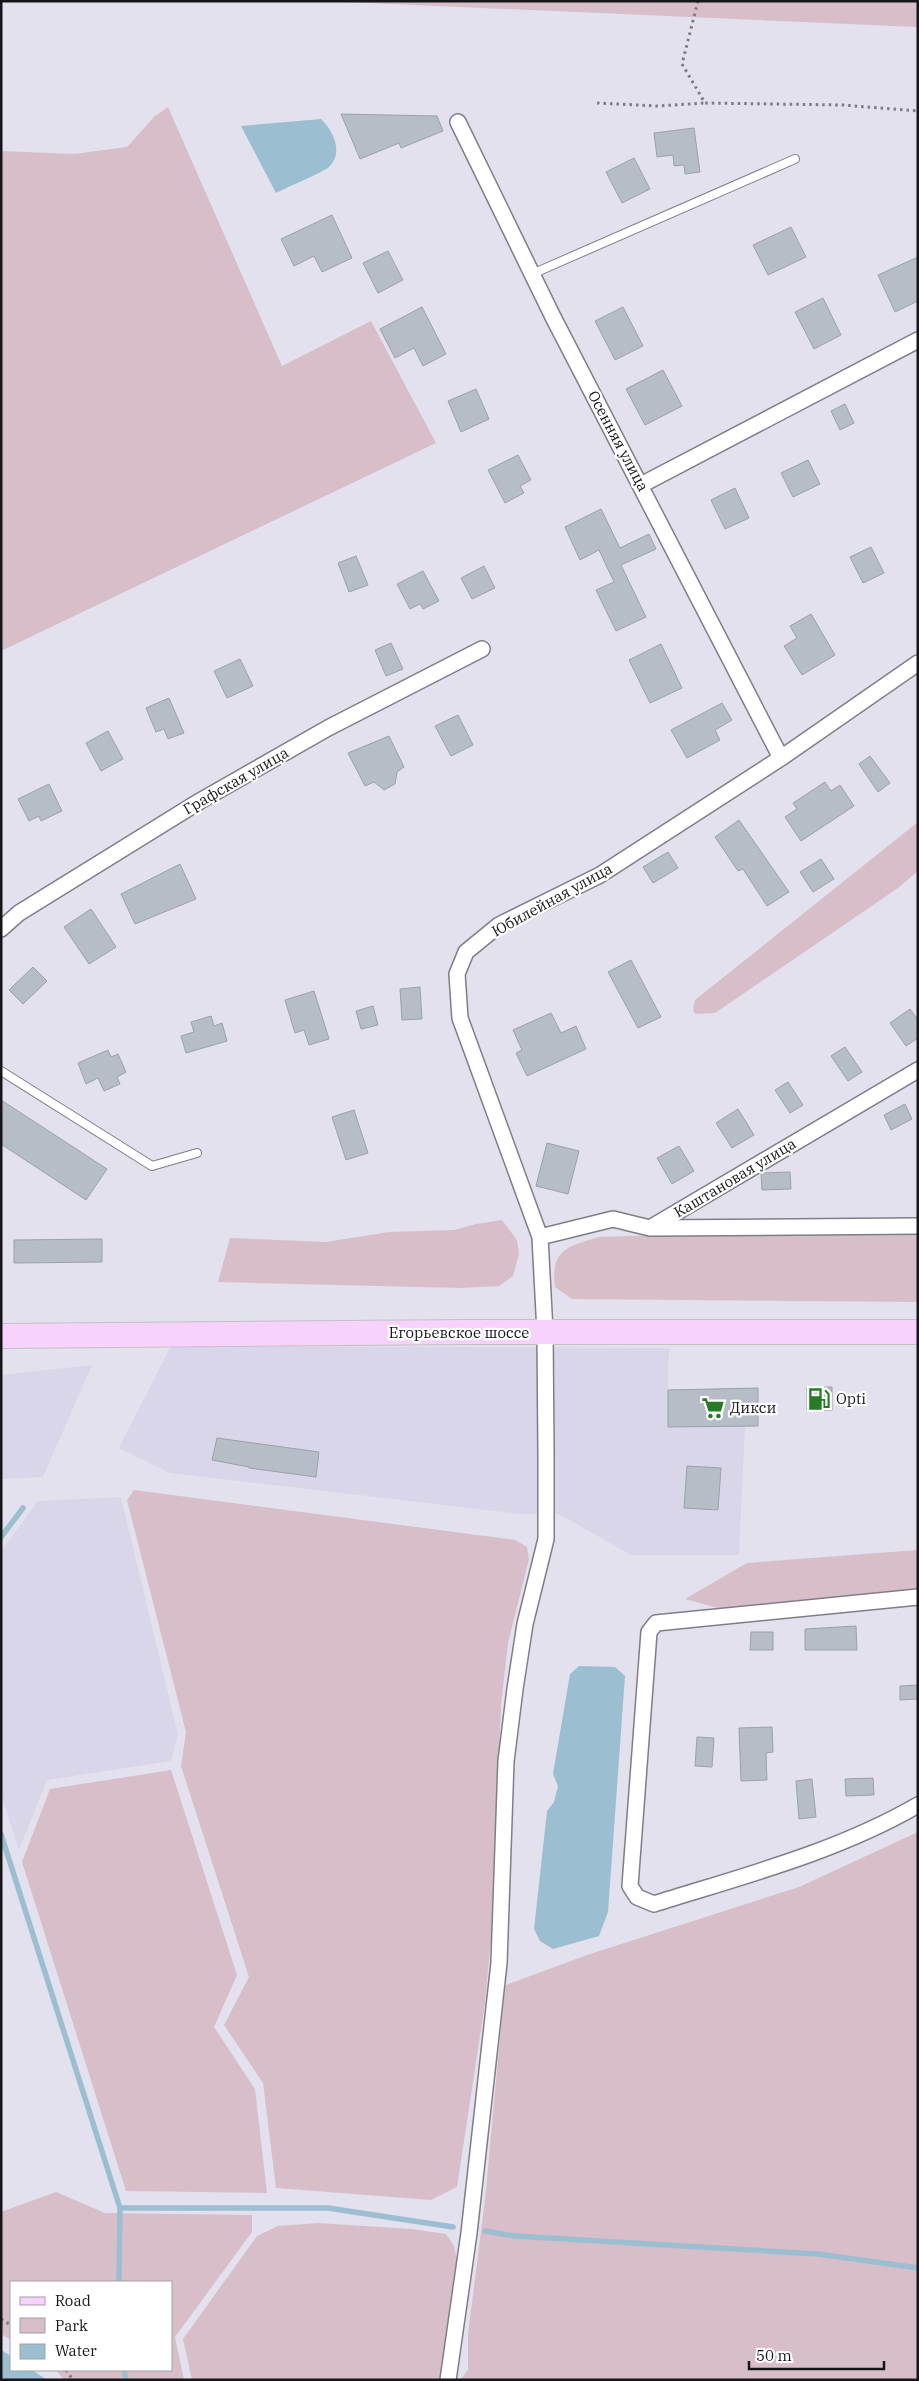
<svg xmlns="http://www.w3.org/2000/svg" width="919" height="2381" font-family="'IBM Plex Serif',serif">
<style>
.built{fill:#d9d6ea}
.green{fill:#d8bec9}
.water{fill:#9cbed1}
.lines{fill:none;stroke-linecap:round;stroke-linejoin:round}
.stream{stroke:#9cbed1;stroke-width:5.5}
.building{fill:#b7bdc7;stroke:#9ba1ab}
.service-casing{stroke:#7f7e88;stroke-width:10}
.minor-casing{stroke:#7f7e88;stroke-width:18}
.primary-casing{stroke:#c2c2c3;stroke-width:26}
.path{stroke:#7d7c84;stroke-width:3;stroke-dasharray:2.5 4;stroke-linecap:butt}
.service{stroke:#fff;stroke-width:8}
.minor{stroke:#fff;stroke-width:15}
.primary{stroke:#f7d2fd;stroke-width:24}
.labels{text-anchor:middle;stroke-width:4.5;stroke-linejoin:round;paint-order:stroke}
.street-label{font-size:15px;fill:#161519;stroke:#fff}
.poi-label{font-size:15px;fill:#161519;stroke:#fff;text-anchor:start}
</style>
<rect width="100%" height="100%" fill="#e2e1ed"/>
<path class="built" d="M 171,1346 L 669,1348 L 668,1390 L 758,1388 L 758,1426 L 745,1427 L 739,1555 L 631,1555 L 559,1514 L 520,1514 L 170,1473 L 119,1448 Z
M 92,1365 L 43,1477 L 1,1479 L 1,1375 Z
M 121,1497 L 178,1735 L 171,1761 L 47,1780 L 19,1850 L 1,1794 L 1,1551 L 38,1501 Z"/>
<path class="green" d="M 322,1 L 918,1 L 918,27 Z
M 168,107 L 282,366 L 371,321 L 436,443 L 1,651 L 1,151 L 74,154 L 127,147 L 154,117 Z
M 918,822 L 918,871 L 898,888 L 715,1013 L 696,1014 L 693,1011 L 695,1000 Z
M 502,1220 L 517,1240 L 519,1254 L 513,1276 L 499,1286 L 461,1288 L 218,1282 L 230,1238 L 326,1242 L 389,1232 L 454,1230 L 476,1224 Z
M 918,1227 L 918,1302 L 572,1299 L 555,1287 C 550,1250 568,1246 599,1237 Z
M 134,1490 L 515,1540 L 527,1547 L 529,1559 L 508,1643 L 501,1705 L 492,1928 L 485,2003 L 457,2187 L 431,2200 L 276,2188 L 263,2083 L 224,2025 L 249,1977 L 181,1766 L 186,1732 L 127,1500 Z
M 918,1550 L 918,1589 L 718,1608 L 685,1599 L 747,1563 Z
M 171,1770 L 237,1975 L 214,2027 L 255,2089 L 267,2193 L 126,2191 L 22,1862 L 50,1789 Z
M 918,1832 L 918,2380 L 460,2380 L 468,2370 L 468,2334 L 485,2200 L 503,2006 L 506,1985 L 587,1955 L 799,1887 Z
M 56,2192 L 105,2213 L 252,2215 L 252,2232 L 175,2337 L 184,2380 L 64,2380 L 56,2370 L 171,2370 L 171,2282 L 11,2282 L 11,2340 L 1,2334 L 1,2212 Z
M 318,2223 L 411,2229 L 446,2234 L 454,2246 L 457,2261 L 440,2380 L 192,2380 L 183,2339 L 257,2236 L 278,2226 Z"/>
<path class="water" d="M 321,119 C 333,130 344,153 329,167 C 322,173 287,187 276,193 L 241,126 Z
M 579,1666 L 615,1667 L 625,1676 L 608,1912 L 599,1936 L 553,1949 L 540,1941 L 534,1929 L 547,1811 L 554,1802 L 558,1786 L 553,1774 L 570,1674 Z
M 1,2350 L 11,2356 L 11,2370 L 32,2370 L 47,2380 L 1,2380 Z"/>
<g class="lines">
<path class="stream" d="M 1,1537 L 23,1508
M 1,1834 L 120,2208 L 119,2282
M 120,2208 L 328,2208 L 453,2227
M 485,2231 L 515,2236 L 818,2254 L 918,2268
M 124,2370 L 126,2380"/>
</g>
<path class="building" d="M 341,114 L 437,116 L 443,131 L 401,148 L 399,143 L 360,159 Z
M 694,128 L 700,172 L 685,174 L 684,165 L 674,166 L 673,155 L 657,157 L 654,133 Z
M 634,158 L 650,189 L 622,203 L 606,172 Z
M 332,215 L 352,258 L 322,272 L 314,256 L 294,266 L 281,239 Z
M 791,227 L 806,257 L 768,275 L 753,245 Z
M 388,251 L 403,280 L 378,293 L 363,263 Z
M 918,257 L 918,301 L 895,312 L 878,275 Z
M 823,298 L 841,335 L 814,349 L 795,312 Z
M 422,307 L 446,354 L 423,366 L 414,348 L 395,358 L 380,329 Z
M 623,307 L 643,346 L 615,360 L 595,321 Z
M 663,370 L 682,406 L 645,425 L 626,389 Z
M 476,389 L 489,419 L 461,432 L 448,401 Z
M 845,404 L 854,423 L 840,430 L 831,411 Z
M 518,455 L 531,480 L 520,486 L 524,493 L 505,503 L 488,470 Z
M 808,460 L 820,484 L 793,497 L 781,473 Z
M 735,488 L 749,518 L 725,529 L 711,500 Z
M 601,509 L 620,548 L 649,534 L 656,549 L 621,565 L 646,617 L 616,631 L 596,590 L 614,582 L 599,550 L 580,560 L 565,527 Z
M 871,547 L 884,573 L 863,583 L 850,557 Z
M 356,556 L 368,585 L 349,592 L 338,563 Z
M 484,566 L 495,588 L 472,599 L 461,578 Z
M 423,571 L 439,601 L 423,609 L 420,604 L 410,609 L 397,584 Z
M 811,614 L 835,655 L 802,675 L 784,646 L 797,638 L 790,626 Z
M 391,643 L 403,669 L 386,676 L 375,650 Z
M 661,644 L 682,688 L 650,703 L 629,660 Z
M 240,659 L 253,686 L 227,698 L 214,671 Z
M 169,698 L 184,733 L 168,739 L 164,729 L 156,732 L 146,708 Z
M 722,703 L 732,720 L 715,730 L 720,740 L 687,758 L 671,730 Z
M 458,715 L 473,745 L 451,756 L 435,726 Z
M 108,731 L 123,759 L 101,771 L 86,743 Z
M 389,736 L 404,767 L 397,772 L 395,784 L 384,790 L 374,782 L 365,786 L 348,753 Z
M 870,756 L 890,783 L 878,792 L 859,764 Z
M 825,782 L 831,791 L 840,785 L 854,806 L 801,841 L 785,817 L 797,809 L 793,803 Z
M 49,784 L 62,811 L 41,821 L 39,816 L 29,821 L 18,799 Z
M 739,820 L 789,892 L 767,906 L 743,869 L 738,871 L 715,837 Z
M 668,852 L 678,868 L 653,883 L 643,867 Z
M 821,859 L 834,879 L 813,892 L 800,872 Z
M 180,864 L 196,899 L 135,924 L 121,894 Z
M 91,909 L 116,947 L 89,964 L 64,927 Z
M 631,960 L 661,1017 L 638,1028 L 608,972 Z
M 33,967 L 47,981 L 23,1004 L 9,990 Z
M 420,987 L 422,1019 L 402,1020 L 400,989 Z
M 314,991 L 329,1039 L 309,1045 L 304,1030 L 295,1033 L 285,1000 Z
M 373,1006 L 378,1025 L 361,1029 L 356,1011 Z
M 910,1009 L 918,1020 L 918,1038 L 906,1046 L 890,1023 Z
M 551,1013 L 561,1033 L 576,1026 L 586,1049 L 527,1076 L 516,1053 L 522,1050 L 513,1030 Z
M 211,1016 L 214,1026 L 222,1023 L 227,1041 L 186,1053 L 181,1036 L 194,1032 L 191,1022 Z
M 845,1047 L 862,1072 L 848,1081 L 831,1056 Z
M 108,1050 L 111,1057 L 118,1054 L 126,1072 L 117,1077 L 120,1084 L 104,1091 L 98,1078 L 86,1084 L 78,1063 Z
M 788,1082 L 803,1105 L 790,1113 L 775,1090 Z
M 1,1100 L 107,1169 L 86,1200 L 1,1144 Z
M 905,1104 L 912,1119 L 891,1130 L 884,1115 Z
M 738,1109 L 754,1135 L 732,1148 L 716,1123 Z
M 354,1110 L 368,1153 L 346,1160 L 332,1117 Z
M 547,1143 L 579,1151 L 568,1194 L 536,1186 Z
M 679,1146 L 694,1171 L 672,1184 L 657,1158 Z
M 790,1172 L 791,1189 L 762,1190 L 761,1173 Z
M 102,1239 L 102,1262 L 14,1263 L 14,1240 Z
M 807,1387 L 832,1387 L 832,1410 L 807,1410 Z
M 758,1388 L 758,1426 L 668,1427 L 668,1390 Z
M 217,1438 L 319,1452 L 316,1477 L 249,1468 L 249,1467 L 212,1460 Z
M 687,1466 L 721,1468 L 718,1510 L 684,1508 Z
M 856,1626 L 857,1650 L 805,1650 L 805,1629 Z
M 751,1632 L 773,1632 L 773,1650 L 750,1650 Z
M 918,1685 L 918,1699 L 900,1700 L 900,1686 Z
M 772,1727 L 773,1752 L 766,1753 L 767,1780 L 741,1781 L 739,1728 Z
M 697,1737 L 714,1738 L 712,1767 L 695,1766 Z
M 873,1778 L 874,1795 L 846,1796 L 845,1779 Z
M 812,1779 L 816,1817 L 799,1819 L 796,1781 Z"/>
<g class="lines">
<defs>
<path id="service" d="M 532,274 L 795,159
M 1,1071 L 152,1166 L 197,1153"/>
<path id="minor" d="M 458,122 L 553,317 L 781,758
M 641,485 L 918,340
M 1,929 L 19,913 L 200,801 L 328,728 L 482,649
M 652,1228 L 918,1226
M 540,1237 L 613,1219 L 650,1228 L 918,1070
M 918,1597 L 656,1623 L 649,1632 L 630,1886 L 637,1897 L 654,1904 C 743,1876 837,1852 918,1805
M 448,2380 L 469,2233 L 499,1963 L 506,1761 L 515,1689 L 525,1624 L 546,1539 L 546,1453 L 545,1332 L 540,1237 L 460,1018 L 457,974 L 466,952 L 499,925 L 600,875 L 781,758 L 918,663"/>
<path id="primary" d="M 1,1336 L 465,1332 L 918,1332"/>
</defs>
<use href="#service" class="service-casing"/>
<use href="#minor" class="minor-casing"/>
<use href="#primary" class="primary-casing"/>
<path class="path" d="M 698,1 L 682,64 L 705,103 L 843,105 L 918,111
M 597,103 L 657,106 L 705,103
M 1,2319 L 11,2325
M 66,2370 L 73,2380"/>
<use href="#service" class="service"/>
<use href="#minor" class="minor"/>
<use href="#primary" class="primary"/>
</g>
<defs>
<symbol id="fuel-bare" viewBox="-9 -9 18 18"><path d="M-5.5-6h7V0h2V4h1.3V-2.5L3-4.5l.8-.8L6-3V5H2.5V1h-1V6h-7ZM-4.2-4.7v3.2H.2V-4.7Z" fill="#277a26" stroke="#fff" stroke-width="2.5" paint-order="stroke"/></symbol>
<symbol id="supermarket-bare" viewBox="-9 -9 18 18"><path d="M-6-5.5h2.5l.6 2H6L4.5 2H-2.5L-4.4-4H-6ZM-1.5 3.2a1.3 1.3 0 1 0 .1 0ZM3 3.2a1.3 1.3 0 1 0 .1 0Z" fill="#277a26" stroke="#fff" stroke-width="2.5" paint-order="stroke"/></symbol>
</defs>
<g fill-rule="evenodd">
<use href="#fuel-bare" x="803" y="1383" width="32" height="32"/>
<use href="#supermarket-bare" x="697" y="1392" width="32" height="32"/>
</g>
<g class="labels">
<g class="street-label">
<text transform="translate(618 441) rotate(62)" y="5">Осенняя улица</text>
<text transform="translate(236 781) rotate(-30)" y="5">Графская улица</text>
<text transform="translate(552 900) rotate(-29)" y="5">Юбилейная улица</text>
<text transform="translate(735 1178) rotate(-31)" y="5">Каштановая улица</text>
<text x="459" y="1338">Егорьевское шоссе</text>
</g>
<g class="poi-label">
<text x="836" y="1404">Opti</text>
<text x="730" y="1413">Дикси</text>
</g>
</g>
<rect width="919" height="2381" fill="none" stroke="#161519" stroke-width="5"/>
<rect x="10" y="2281" width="162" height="90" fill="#ffffff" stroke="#a2a1a3"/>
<rect x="20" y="2297" width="25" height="8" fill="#f7d2fd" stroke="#a2a1a3"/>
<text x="55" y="2306" font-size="15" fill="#161519">Road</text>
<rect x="20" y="2318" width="25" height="15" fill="#d8bec9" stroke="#a2a1a3"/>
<text x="55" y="2331" font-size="15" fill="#161519">Park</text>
<rect x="20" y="2344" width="25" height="15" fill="#9cbed1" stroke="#a2a1a3"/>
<text x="55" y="2356" font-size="15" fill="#161519">Water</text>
<path d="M749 2361v8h135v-8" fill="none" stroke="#161519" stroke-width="2.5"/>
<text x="756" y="2361" font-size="15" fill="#161519" stroke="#ffffff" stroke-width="4" paint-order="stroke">50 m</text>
</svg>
